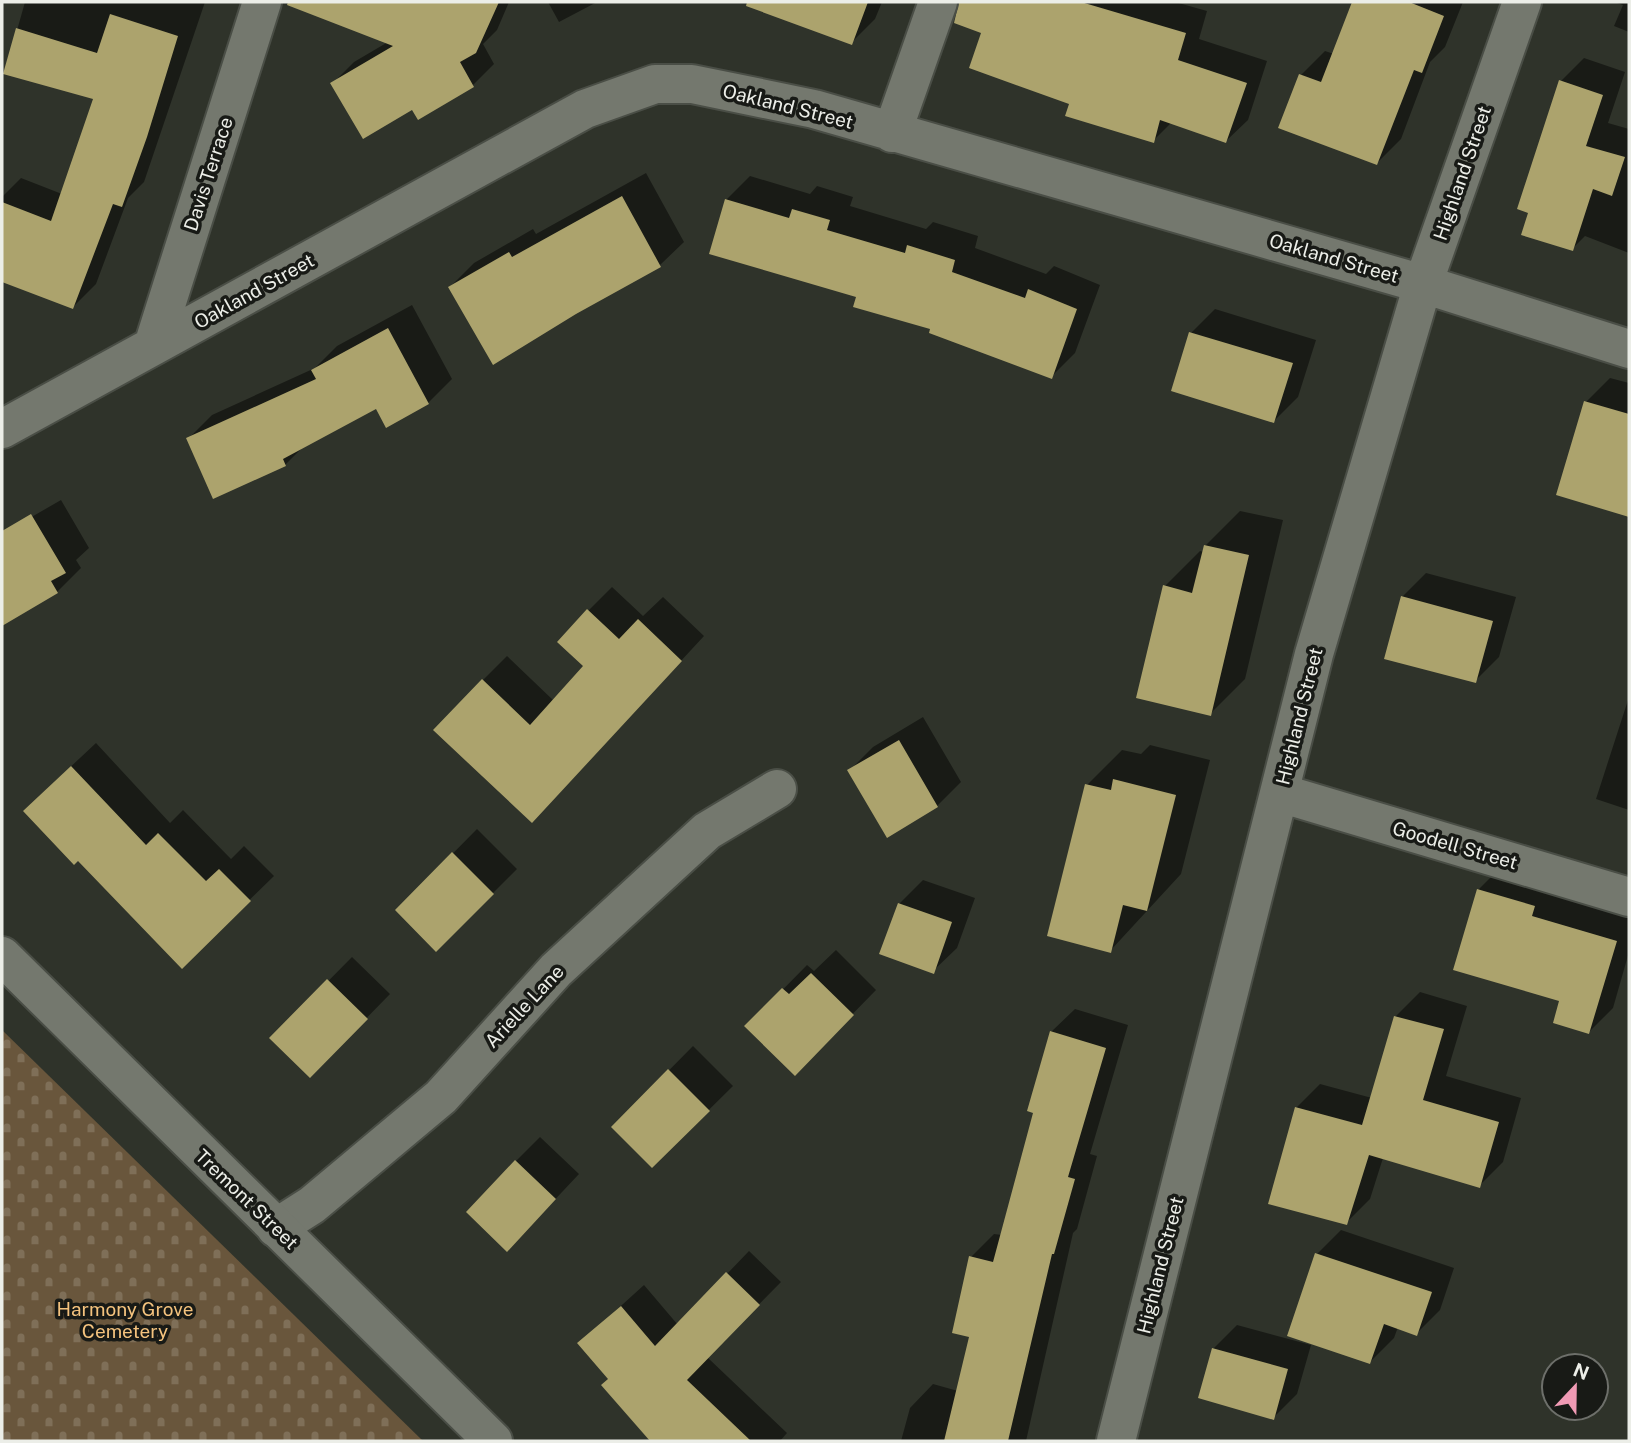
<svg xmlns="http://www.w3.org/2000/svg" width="1631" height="1443" font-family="'Public Sans',sans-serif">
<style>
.cemetery{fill:url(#cemetery-stones)}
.shadow{fill:#0007}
.building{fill:#aca36d}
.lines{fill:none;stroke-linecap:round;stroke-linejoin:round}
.minor-casing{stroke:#4a4e46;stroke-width:42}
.tertiary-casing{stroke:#4a4e46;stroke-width:42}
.minor{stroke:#74786e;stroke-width:38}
.tertiary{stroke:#74786e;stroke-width:38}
.labels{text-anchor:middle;stroke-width:7;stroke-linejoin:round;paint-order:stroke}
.street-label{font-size:19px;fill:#eceee8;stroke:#181a16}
.park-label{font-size:19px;fill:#f4c37e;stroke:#181a16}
</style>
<defs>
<pattern id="cemetery-stones" width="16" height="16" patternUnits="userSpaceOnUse" patternTransform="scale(1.75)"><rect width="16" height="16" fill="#69563c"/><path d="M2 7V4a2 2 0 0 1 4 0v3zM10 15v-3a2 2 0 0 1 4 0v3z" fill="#7f6f58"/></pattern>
</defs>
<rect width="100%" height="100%" fill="#2f332a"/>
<path class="cemetery" d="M 2,1030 L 423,1441 L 2,1441 Z"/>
<path class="shadow" d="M 25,2 L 205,2 L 144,182 L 128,198 L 96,284 L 73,307 L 2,280 L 2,197 L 21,178 L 62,194 L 96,98 L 5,73 Z
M 325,2 L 509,2 L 497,30 L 483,44 L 494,64 L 473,85 L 418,117 L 413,107 L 333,83 L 354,62 L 388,42 L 320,15 Z
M 548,2 L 597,2 L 559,22 Z
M 800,2 L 882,2 L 875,19 L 851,43 L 792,21 Z
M 979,2 L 1175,2 L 1207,11 L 1199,39 L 1267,61 L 1248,120 L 1226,141 L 1172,122 L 1153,141 L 1071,103 L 983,32 L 971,27 Z
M 1354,2 L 1463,2 L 1445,47 L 1430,62 L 1401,139 L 1377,163 L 1301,75 L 1325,51 L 1334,54 Z
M 1614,2 L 1629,2 L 1629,32 L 1614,26 L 1623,5 Z
M 1584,58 L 1625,72 L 1608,123 L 1629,129 L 1629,253 L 1585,236 L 1572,249 L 1561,81 Z
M 646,173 L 684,242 L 660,265 L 450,287 L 474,263 L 533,229 L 536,234 Z
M 750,176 L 810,194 L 817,186 L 853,197 L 850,206 L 926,229 L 933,222 L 978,236 L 975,248 L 1046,274 L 1054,266 L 1100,285 L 1075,353 L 1051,377 L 858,296 L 726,200 Z
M 412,305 L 452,379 L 428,403 L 377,407 L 304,446 L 285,465 L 188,439 L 212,415 L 315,368 L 337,346 Z
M 1215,309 L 1316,340 L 1298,397 L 1274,421 L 1191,333 Z
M 1610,378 L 1629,383 L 1629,506 L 1622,513 L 1586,402 Z
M 61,500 L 89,548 L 76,560 L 81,568 L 57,592 L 4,623 L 2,619 L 2,534 Z
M 1240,511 L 1283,520 L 1245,679 L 1210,714 L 1165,586 L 1200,551 L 1204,552 L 1205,546 Z
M 1426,573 L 1516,597 L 1499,657 L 1475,681 L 1402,597 Z
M 612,587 L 643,616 L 663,597 L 704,636 L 556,796 L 483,680 L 507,656 L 554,701 L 586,666 L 588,611 Z
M 1629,697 L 1629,810 L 1596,799 Z
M 923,717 L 961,782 L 937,806 L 849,771 L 873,747 Z
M 96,743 L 170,823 L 183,810 L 231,859 L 244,846 L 274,876 L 182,966 L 49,787 Z
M 1150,745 L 1210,760 L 1181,874 L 1110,951 L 1087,785 L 1122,750 L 1141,754 Z
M 477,829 L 517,869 L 436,950 L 397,910 Z
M 1502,866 L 1629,914 L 1629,952 L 1613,1008 L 1589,1032 L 1478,890 Z
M 923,880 L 975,898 L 957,948 L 933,971 L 899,904 Z
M 836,950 L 876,990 L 795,1073 L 747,1026 L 807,965 L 814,971 Z
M 352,957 L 390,994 L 310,1076 L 272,1038 Z
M 1420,992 L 1467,1006 L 1446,1076 L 1521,1098 L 1503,1162 L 1479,1186 L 1383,1158 L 1370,1199 L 1346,1223 L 1296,1108 L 1320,1084 L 1372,1098 L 1396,1016 Z
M 1075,1009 L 1128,1025 L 1090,1154 L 1097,1156 L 1077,1229 L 1073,1233 L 1026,1441 L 901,1441 L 910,1408 L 933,1384 L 958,1391 L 971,1336 L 971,1257 L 994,1234 L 1002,1235 L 1035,1111 L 1051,1032 Z
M 693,1046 L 733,1086 L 652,1166 L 613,1127 Z
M 540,1137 L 579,1174 L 531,1225 L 516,1161 Z
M 1341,1230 L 1454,1268 L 1440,1310 L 1416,1334 L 1398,1327 L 1394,1338 L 1370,1362 L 1289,1335 L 1317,1254 Z
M 749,1251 L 781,1282 L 707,1357 L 787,1433 L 780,1441 L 663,1441 L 603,1385 L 610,1378 L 580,1343 L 644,1285 L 678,1325 Z
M 1237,1325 L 1311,1345 L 1297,1394 L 1273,1418 L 1213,1349 Z"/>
<path class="building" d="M 288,2 L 499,2 L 476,53 L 460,62 L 474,87 L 418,120 L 412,110 L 363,139 L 330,83 L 393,46 L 287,5 Z
M 747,2 L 868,2 L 852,45 L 746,6 Z
M 959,2 L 1081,2 L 1186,33 L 1178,60 L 1247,83 L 1226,143 L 1160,120 L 1154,143 L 1065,116 L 1069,104 L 969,68 L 981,33 L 954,23 Z
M 1352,2 L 1409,2 L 1444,16 L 1422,73 L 1414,70 L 1377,165 L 1278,128 L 1299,74 L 1321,82 Z
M 110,14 L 178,36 L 147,137 L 122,207 L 113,204 L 73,309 L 2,282 L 2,202 L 51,221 L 93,99 L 3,74 L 16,28 L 97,53 Z
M 1559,80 L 1603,95 L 1586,146 L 1625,157 L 1612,196 L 1593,189 L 1573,251 L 1521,235 L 1528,213 L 1517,209 Z
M 622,196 L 661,267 L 576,314 L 493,365 L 448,287 L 509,252 L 512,257 Z
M 725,199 L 789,218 L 792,209 L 830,220 L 827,230 L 905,253 L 907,245 L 955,260 L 952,272 L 1025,298 L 1028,289 L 1077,309 L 1052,379 L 929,333 L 930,329 L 853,307 L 856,297 L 709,254 Z
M 388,328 L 429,404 L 386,428 L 376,409 L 283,459 L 286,466 L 213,499 L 186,438 L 316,379 L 311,370 Z
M 1189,332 L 1293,363 L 1274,423 L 1171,391 Z
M 1584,401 L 1629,414 L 1629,517 L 1556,495 Z
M 31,514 L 66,573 L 51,581 L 58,593 L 2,626 L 2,531 Z
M 1204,545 L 1249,555 L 1211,716 L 1136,698 L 1163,585 L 1192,593 Z
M 1401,596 L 1493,621 L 1476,683 L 1384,659 Z
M 587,609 L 619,639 L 638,619 L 682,661 L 532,823 L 433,730 L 482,679 L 530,725 L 583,666 L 557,642 Z
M 899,740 L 938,807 L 887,838 L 847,770 Z
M 71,766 L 146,845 L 158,833 L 206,881 L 219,869 L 251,901 L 182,969 L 78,861 L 74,865 L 23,811 Z
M 1113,779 L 1176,795 L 1147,911 L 1123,905 L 1111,953 L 1047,936 L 1085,784 L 1111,790 Z
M 452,852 L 494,894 L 436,952 L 395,910 Z
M 1477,889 L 1535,906 L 1532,916 L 1617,941 L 1589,1034 L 1553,1023 L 1559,1001 L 1453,970 Z
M 898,903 L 952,922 L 934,974 L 879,954 Z
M 811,973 L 854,1015 L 795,1076 L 744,1026 L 782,988 L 789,994 Z
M 327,979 L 368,1019 L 310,1078 L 269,1038 Z
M 1394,1016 L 1444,1029 L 1423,1100 L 1499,1122 L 1480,1188 L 1369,1155 L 1347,1225 L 1268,1204 L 1295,1107 L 1362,1125 Z
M 1050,1031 L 1106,1048 L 1068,1177 L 1075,1179 L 1054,1254 L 1052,1254 L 1008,1441 L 944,1441 L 969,1337 L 952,1333 L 969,1256 L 993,1262 L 1033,1113 L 1027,1111 Z
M 668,1069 L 710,1111 L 652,1168 L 611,1127 Z
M 515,1160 L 556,1199 L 507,1252 L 466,1212 Z
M 1315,1253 L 1432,1292 L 1417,1336 L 1384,1324 L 1370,1364 L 1287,1336 Z
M 726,1272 L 760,1305 L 687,1380 L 751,1441 L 650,1441 L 601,1385 L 608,1379 L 577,1343 L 621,1306 L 655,1346 Z
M 1212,1348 L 1288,1369 L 1274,1420 L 1198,1398 Z"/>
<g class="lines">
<defs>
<path id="minor" d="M 892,133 L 938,2
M 153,346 L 262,2
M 2,429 L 585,109 L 655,84 L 692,84 L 814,109 L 1423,284 L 1629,349
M 1280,793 L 1629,897
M 276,1228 L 312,1205 L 441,1097 L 556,970 L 707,831 L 777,789
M 1116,1441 L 1314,654 L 1423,284 L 1522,2"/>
<path id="tertiary" d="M 2,956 L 493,1441"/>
</defs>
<use href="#minor" class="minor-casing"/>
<use href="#tertiary" class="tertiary-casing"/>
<use href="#minor" class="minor"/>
<use href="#tertiary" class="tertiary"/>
</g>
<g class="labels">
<g class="street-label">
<text transform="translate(788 106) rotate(14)" y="7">Oakland Street</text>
<text transform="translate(1462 173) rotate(-71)" y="7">Highland Street</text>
<text transform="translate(208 174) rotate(-72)" y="7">Davis Terrace</text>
<text transform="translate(1334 258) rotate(16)" y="7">Oakland Street</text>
<text transform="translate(254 291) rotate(-29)" y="7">Oakland Street</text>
<text transform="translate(1299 716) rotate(-76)" y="7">Highland Street</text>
<text transform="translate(1455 845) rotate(16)" y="7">Goodell Street</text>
<text transform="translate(524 1006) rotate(-47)" y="7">Arielle Lane</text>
<text transform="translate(247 1199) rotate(44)" y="7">Tremont Street</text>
<text transform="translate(1160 1265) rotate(-76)" y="7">Highland Street</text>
</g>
<g class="park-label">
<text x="125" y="1316">Harmony Grove<tspan x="125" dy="22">Cemetery</tspan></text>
</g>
</g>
<rect width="1631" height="1443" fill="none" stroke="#eceee8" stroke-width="7"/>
<g transform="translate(1575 1387) rotate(22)"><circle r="33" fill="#181a16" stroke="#6d6f6a" stroke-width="2"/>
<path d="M0-5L12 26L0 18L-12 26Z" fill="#f09ab4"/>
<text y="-10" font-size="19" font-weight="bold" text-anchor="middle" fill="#eceee8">N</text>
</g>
</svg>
